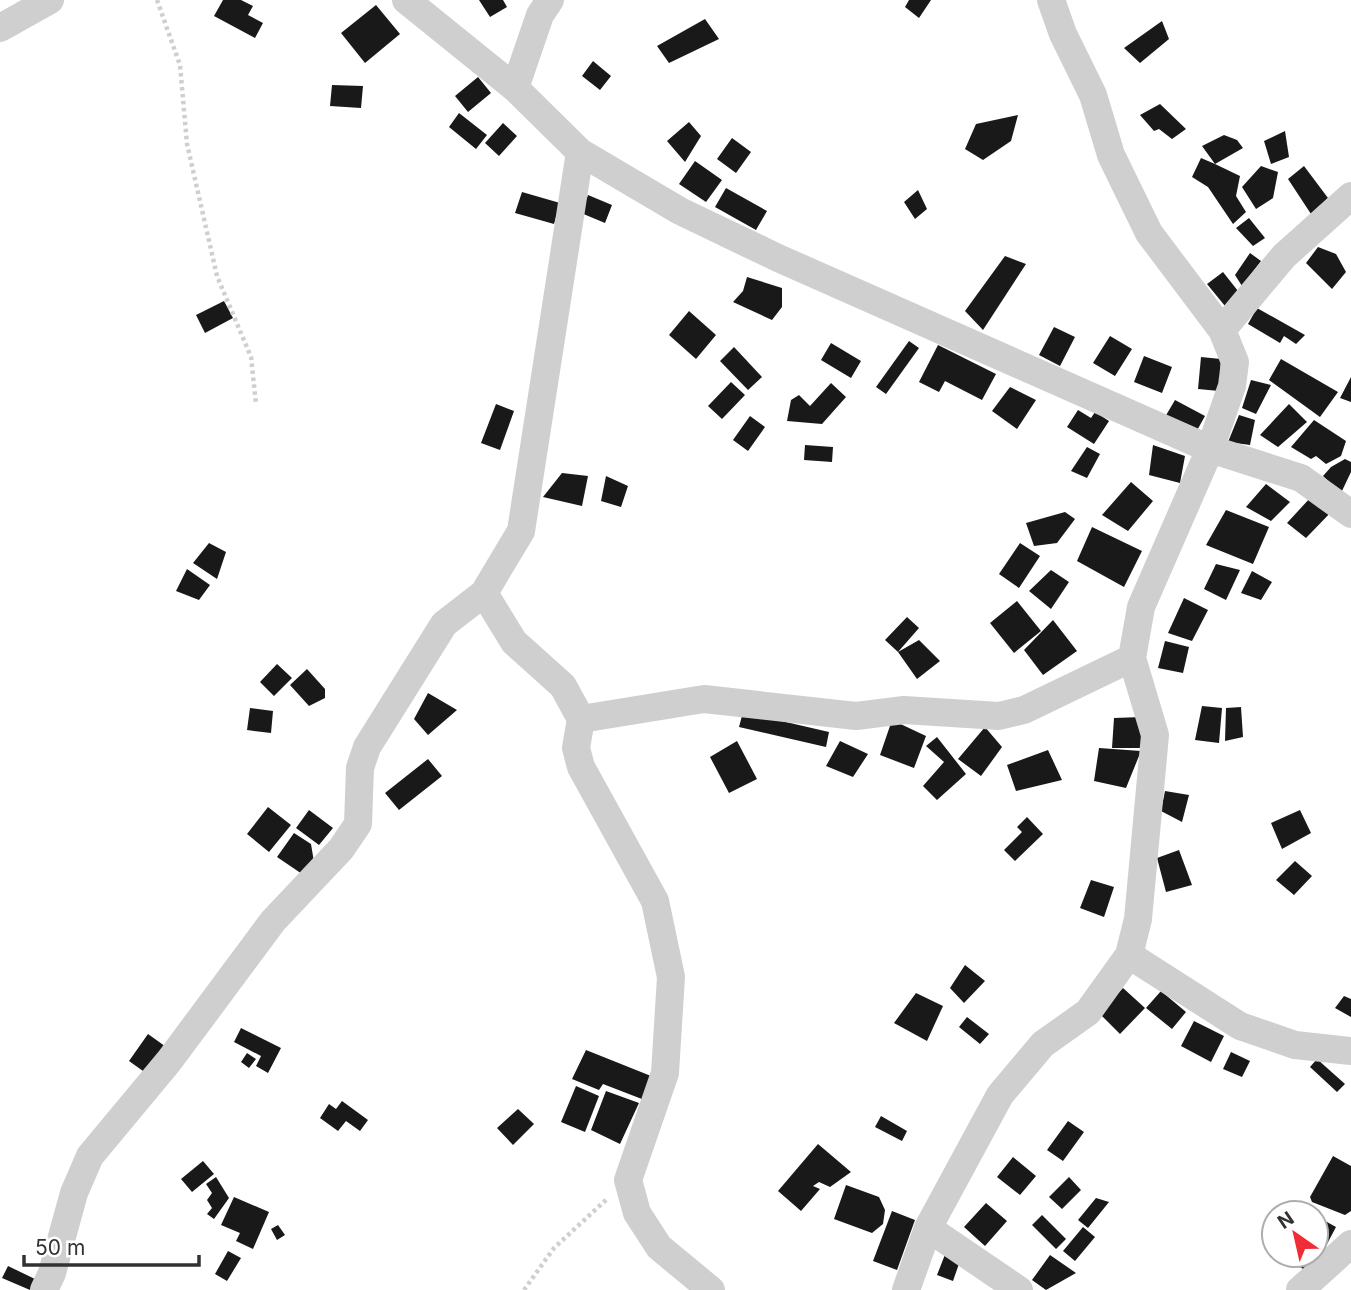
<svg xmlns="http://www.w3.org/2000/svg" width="1351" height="1290" font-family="Inter,sans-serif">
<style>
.building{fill:#191919}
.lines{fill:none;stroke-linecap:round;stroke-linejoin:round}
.path{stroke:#cfcfcf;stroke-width:4.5;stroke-dasharray:3.5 3.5;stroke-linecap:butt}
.street{stroke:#cfcfcf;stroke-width:28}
</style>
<rect width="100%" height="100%" fill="#fff"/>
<path class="building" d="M 223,0 L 241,0 L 253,6 L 248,15 L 263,23 L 255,38 L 214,16 Z
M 479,0 L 503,0 L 507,7 L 490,17 Z
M 909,0 L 931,0 L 919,18 L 905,7 Z
M 376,5 L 400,34 L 365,63 L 341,33 Z
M 705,19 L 719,39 L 669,63 L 657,46 Z
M 1162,21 L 1169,39 L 1140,63 L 1124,48 Z
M 593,61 L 611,76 L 600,90 L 582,76 Z
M 478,77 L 491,93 L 468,112 L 455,96 Z
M 332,85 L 363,86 L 361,108 L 330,106 Z
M 1160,104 L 1186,129 L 1172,139 L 1159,129 L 1154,131 L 1140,115 Z
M 459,113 L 487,135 L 476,149 L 449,127 Z
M 1018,115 L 1011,141 L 983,160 L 965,149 L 976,124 Z
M 689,122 L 701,136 L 685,162 L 667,141 Z
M 503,123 L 517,136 L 499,156 L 485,143 Z
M 1285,131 L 1289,157 L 1271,164 L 1264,141 Z
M 1224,135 L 1237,140 L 1243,148 L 1215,164 L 1240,176 L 1236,196 L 1246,212 L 1233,224 L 1208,187 L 1192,177 L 1201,158 L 1215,164 L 1202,146 Z
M 732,138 L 751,152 L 736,173 L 717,159 Z
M 695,161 L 722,180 L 706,202 L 679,184 Z
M 1261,166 L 1278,172 L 1273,198 L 1256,209 L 1242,187 Z
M 1304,166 L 1328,198 L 1311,214 L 1288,179 Z
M 726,188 L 767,211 L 756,230 L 715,207 Z
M 918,190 L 927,209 L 915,219 L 904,202 Z
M 522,192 L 560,203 L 554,224 L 515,213 Z
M 588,195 L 612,205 L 605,223 L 581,213 Z
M 1249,218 L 1265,238 L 1253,246 L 1236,228 Z
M 1318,247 L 1336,254 L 1346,272 L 1332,289 L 1306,263 Z
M 1250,253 L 1261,261 L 1242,286 L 1235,275 Z
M 1005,256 L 1026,264 L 983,330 L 965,311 Z
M 1223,272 L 1238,291 L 1225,306 L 1207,284 Z
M 747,277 L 782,288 L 782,307 L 772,320 L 733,302 L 743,291 Z
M 224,301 L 233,318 L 205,333 L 196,315 Z
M 1257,308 L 1305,335 L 1296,344 L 1284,336 L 1280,343 L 1248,324 Z
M 689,311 L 716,335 L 696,359 L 669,335 Z
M 1054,327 L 1075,337 L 1060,366 L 1039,355 Z
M 1110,336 L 1132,349 L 1115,376 L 1093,363 Z
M 909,341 L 919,348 L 886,394 L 876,387 Z
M 831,343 L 861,361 L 851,378 L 821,360 Z
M 938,345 L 996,374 L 982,400 L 945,381 L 939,392 L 919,382 Z
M 734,347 L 762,377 L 748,390 L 720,361 Z
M 1144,356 L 1172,367 L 1162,393 L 1134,382 Z
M 1201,357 L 1221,359 L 1219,391 L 1198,389 Z
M 1281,359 L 1338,392 L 1320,417 L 1269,380 Z
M 1351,377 L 1351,402 L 1340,398 Z
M 1251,380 L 1271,385 L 1256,414 L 1242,408 Z
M 731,382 L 745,395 L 722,419 L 708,406 Z
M 831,383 L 846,397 L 822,424 L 787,421 L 791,400 L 799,395 L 810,406 Z
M 1010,387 L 1036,400 L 1017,429 L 992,411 Z
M 1175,400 L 1205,416 L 1195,434 L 1165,417 Z
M 496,404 L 514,411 L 500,450 L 481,443 Z
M 1289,404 L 1307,422 L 1278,447 L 1260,435 Z
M 1078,410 L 1091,418 L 1095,412 L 1109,421 L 1094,444 L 1067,427 Z
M 1239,415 L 1255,420 L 1250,445 L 1228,442 Z
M 750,416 L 765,427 L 748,451 L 733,440 Z
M 1314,420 L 1346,441 L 1341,456 L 1326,464 L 1316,456 L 1311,459 L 1291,447 Z
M 805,445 L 833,447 L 832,462 L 804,460 Z
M 1153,445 L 1185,456 L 1180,483 L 1149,475 Z
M 1087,447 L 1100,454 L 1087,478 L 1071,471 Z
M 1345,459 L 1351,462 L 1351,472 L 1341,493 L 1323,476 L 1331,467 Z
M 562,473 L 588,476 L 582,506 L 543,497 Z
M 606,476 L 628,486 L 621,507 L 601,501 Z
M 1131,482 L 1153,501 L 1128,531 L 1102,515 Z
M 1266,484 L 1290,502 L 1271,521 L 1246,507 Z
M 1311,497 L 1335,508 L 1306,538 L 1287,523 Z
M 1226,510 L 1269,527 L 1253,564 L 1206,545 Z
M 1065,512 L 1075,519 L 1057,543 L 1034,546 L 1026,523 Z
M 1092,527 L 1142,551 L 1124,587 L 1077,561 Z
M 209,543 L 226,552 L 217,579 L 193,563 Z
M 1020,543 L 1040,556 L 1019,588 L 999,574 Z
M 1216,564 L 1240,570 L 1226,600 L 1204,589 Z
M 187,569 L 210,585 L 199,600 L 176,591 Z
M 1051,570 L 1069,582 L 1051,609 L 1029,591 Z
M 1252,571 L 1272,582 L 1261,600 L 1241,593 Z
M 1184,598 L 1208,610 L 1192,641 L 1168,633 Z
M 1017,601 L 1041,631 L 1014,653 L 990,623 Z
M 907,617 L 919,628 L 898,652 L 885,640 Z
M 1053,620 L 1077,651 L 1043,675 L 1024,650 Z
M 919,640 L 940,661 L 917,679 L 898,652 Z
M 1165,641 L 1189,647 L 1183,673 L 1158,668 Z
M 277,664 L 292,678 L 274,696 L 260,682 Z
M 307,669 L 325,689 L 325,698 L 309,706 L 290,685 Z
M 428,693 L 457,710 L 428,735 L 414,719 Z
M 1202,706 L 1222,708 L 1219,743 L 1195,740 Z
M 1241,707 L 1243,737 L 1225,741 L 1226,708 Z
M 250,708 L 273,711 L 271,733 L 247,730 Z
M 743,712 L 829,732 L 826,747 L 739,727 Z
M 1142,717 L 1142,748 L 1112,748 L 1114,718 Z
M 892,720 L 926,736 L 914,768 L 880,755 Z
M 985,727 L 1002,747 L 981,776 L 958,759 Z
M 937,737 L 966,774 L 937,800 L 923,786 L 944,762 L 926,746 Z
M 737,741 L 757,779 L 729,793 L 710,757 Z
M 840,741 L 868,754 L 853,777 L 826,766 Z
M 1099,748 L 1141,751 L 1126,788 L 1094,781 Z
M 1048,750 L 1062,780 L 1016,791 L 1007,765 Z
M 428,759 L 442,776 L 399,810 L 385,793 Z
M 1165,791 L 1189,795 L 1182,822 L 1161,811 Z
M 268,807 L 291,825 L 269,852 L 247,834 Z
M 309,810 L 333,828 L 319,845 L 296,828 Z
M 1300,810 L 1311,833 L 1282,849 L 1271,823 Z
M 1027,817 L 1043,834 L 1015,861 L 1004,850 L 1022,832 L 1017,827 Z
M 294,833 L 311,844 L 314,862 L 305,876 L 277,857 Z
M 1179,850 L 1192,885 L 1166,892 L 1157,858 Z
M 1295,861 L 1312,876 L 1294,895 L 1276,880 Z
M 1091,880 L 1114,887 L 1104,917 L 1080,908 Z
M 965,965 L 985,981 L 964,1003 L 950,988 Z
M 1123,988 L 1145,1008 L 1120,1034 L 1099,1013 Z
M 1161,991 L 1186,1012 L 1172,1029 L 1146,1008 Z
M 916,993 L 943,1006 L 927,1041 L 894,1023 Z
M 1344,996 L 1351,999 L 1351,1017 L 1335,1008 Z
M 967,1017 L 989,1034 L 980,1044 L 959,1027 Z
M 1194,1021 L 1224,1036 L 1211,1062 L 1181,1046 Z
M 241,1028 L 281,1048 L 268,1073 L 256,1066 L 261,1056 L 234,1042 Z
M 148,1034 L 169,1049 L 150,1076 L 129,1061 Z
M 586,1050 L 656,1078 L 647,1101 L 603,1084 L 599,1090 L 572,1079 Z
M 1231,1052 L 1250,1061 L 1242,1077 L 1223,1069 Z
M 247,1053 L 256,1059 L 249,1068 L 241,1062 Z
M 1317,1059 L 1345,1084 L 1337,1092 L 1310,1067 Z
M 576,1086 L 599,1096 L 585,1132 L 561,1122 Z
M 606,1091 L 639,1103 L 620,1144 L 591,1130 Z
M 342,1101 L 368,1120 L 360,1131 L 346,1121 L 338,1131 L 320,1118 L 329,1104 L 336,1109 Z
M 518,1109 L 534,1124 L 513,1145 L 497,1128 Z
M 881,1116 L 907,1131 L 902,1141 L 875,1127 Z
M 1068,1121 L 1084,1132 L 1063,1161 L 1047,1150 Z
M 818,1144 L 851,1172 L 830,1187 L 819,1182 L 813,1186 L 820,1189 L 801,1211 L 778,1191 Z
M 1333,1156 L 1351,1166 L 1351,1211 L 1345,1215 L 1312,1202 L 1310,1197 Z
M 1013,1157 L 1036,1176 L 1020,1195 L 997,1177 Z
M 203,1161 L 214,1174 L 192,1192 L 181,1179 Z
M 216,1177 L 229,1198 L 214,1219 L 207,1214 L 212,1208 L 207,1200 L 212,1193 L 206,1184 Z
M 1069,1177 L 1081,1190 L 1062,1209 L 1049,1197 Z
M 846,1185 L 879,1197 L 885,1210 L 883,1224 L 872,1233 L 834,1219 Z
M 234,1197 L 269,1212 L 253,1249 L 236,1241 L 240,1233 L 221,1225 Z
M 1096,1198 L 1109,1202 L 1088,1228 L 1078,1220 Z
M 986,1203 L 1007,1221 L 985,1246 L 964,1227 Z
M 892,1211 L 915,1220 L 897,1270 L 873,1261 Z
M 1042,1215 L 1066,1239 L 1056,1249 L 1032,1225 Z
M 1316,1216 L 1336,1227 L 1327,1244 L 1316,1237 Z
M 1274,1223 L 1274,1243 L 1265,1237 Z
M 278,1225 L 285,1235 L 277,1240 L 271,1229 Z
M 1083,1227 L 1095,1237 L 1075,1261 L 1063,1251 Z
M 228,1251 L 241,1258 L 227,1281 L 215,1274 Z
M 946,1252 L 961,1258 L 953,1281 L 937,1275 Z
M 1050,1255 L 1076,1273 L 1046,1290 L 1032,1280 Z
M 1282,1255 L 1317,1255 L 1320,1257 L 1309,1273 Z
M 8,1266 L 35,1279 L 30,1290 L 2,1278 Z"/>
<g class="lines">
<path class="path" d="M 157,0 L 180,65 L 187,144 L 217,276 L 251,357 L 256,404
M 524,1290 L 554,1248 L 607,1199"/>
<path class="street" d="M 406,0 L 515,88 L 580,152 L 680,211 L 778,258 L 1210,449 L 1141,607 L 1132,658 L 1155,735 L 1138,919 L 1129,955 L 1088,1012 L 1043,1044 L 1000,1095 L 928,1228 L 906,1290
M 1051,0 L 1063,34 L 1093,95 L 1111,155 L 1149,233 L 1222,330 L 1235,362 L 1232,386 L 1210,449 L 1301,478 L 1351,514
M 0,28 L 50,0
M 515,88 L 540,15 L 550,0
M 580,152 L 521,531 L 484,593 L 514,642 L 563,686 L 581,719 L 576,748 L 581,767 L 655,901 L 671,977 L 665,1073 L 628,1180 L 637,1213 L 659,1247 L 711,1290
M 1222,330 L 1284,256 L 1351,196
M 581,719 L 704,699 L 856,716 L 904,710 L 999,716 L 1024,710 L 1132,658
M 1129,955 L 1240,1026 L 1295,1045 L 1351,1051
M 928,1228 L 1019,1290
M 44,1290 L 52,1273 L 74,1193 L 90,1156 L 169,1061 L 273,921 L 341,849 L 358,824 L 360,768 L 367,747 L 444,624 L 484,593
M 1300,1290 L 1351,1244"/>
</g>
<g transform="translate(1295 1234) rotate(326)"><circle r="33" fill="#ffffff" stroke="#adadad" stroke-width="2"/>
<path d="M0-5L12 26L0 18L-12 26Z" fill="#f02c37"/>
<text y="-10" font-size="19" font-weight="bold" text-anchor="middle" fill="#323232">N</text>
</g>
<path d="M24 1255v10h175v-10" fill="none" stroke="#323232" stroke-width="3.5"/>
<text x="35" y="1255" font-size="21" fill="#323232" stroke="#ffffff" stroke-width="5" paint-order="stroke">50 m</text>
</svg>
